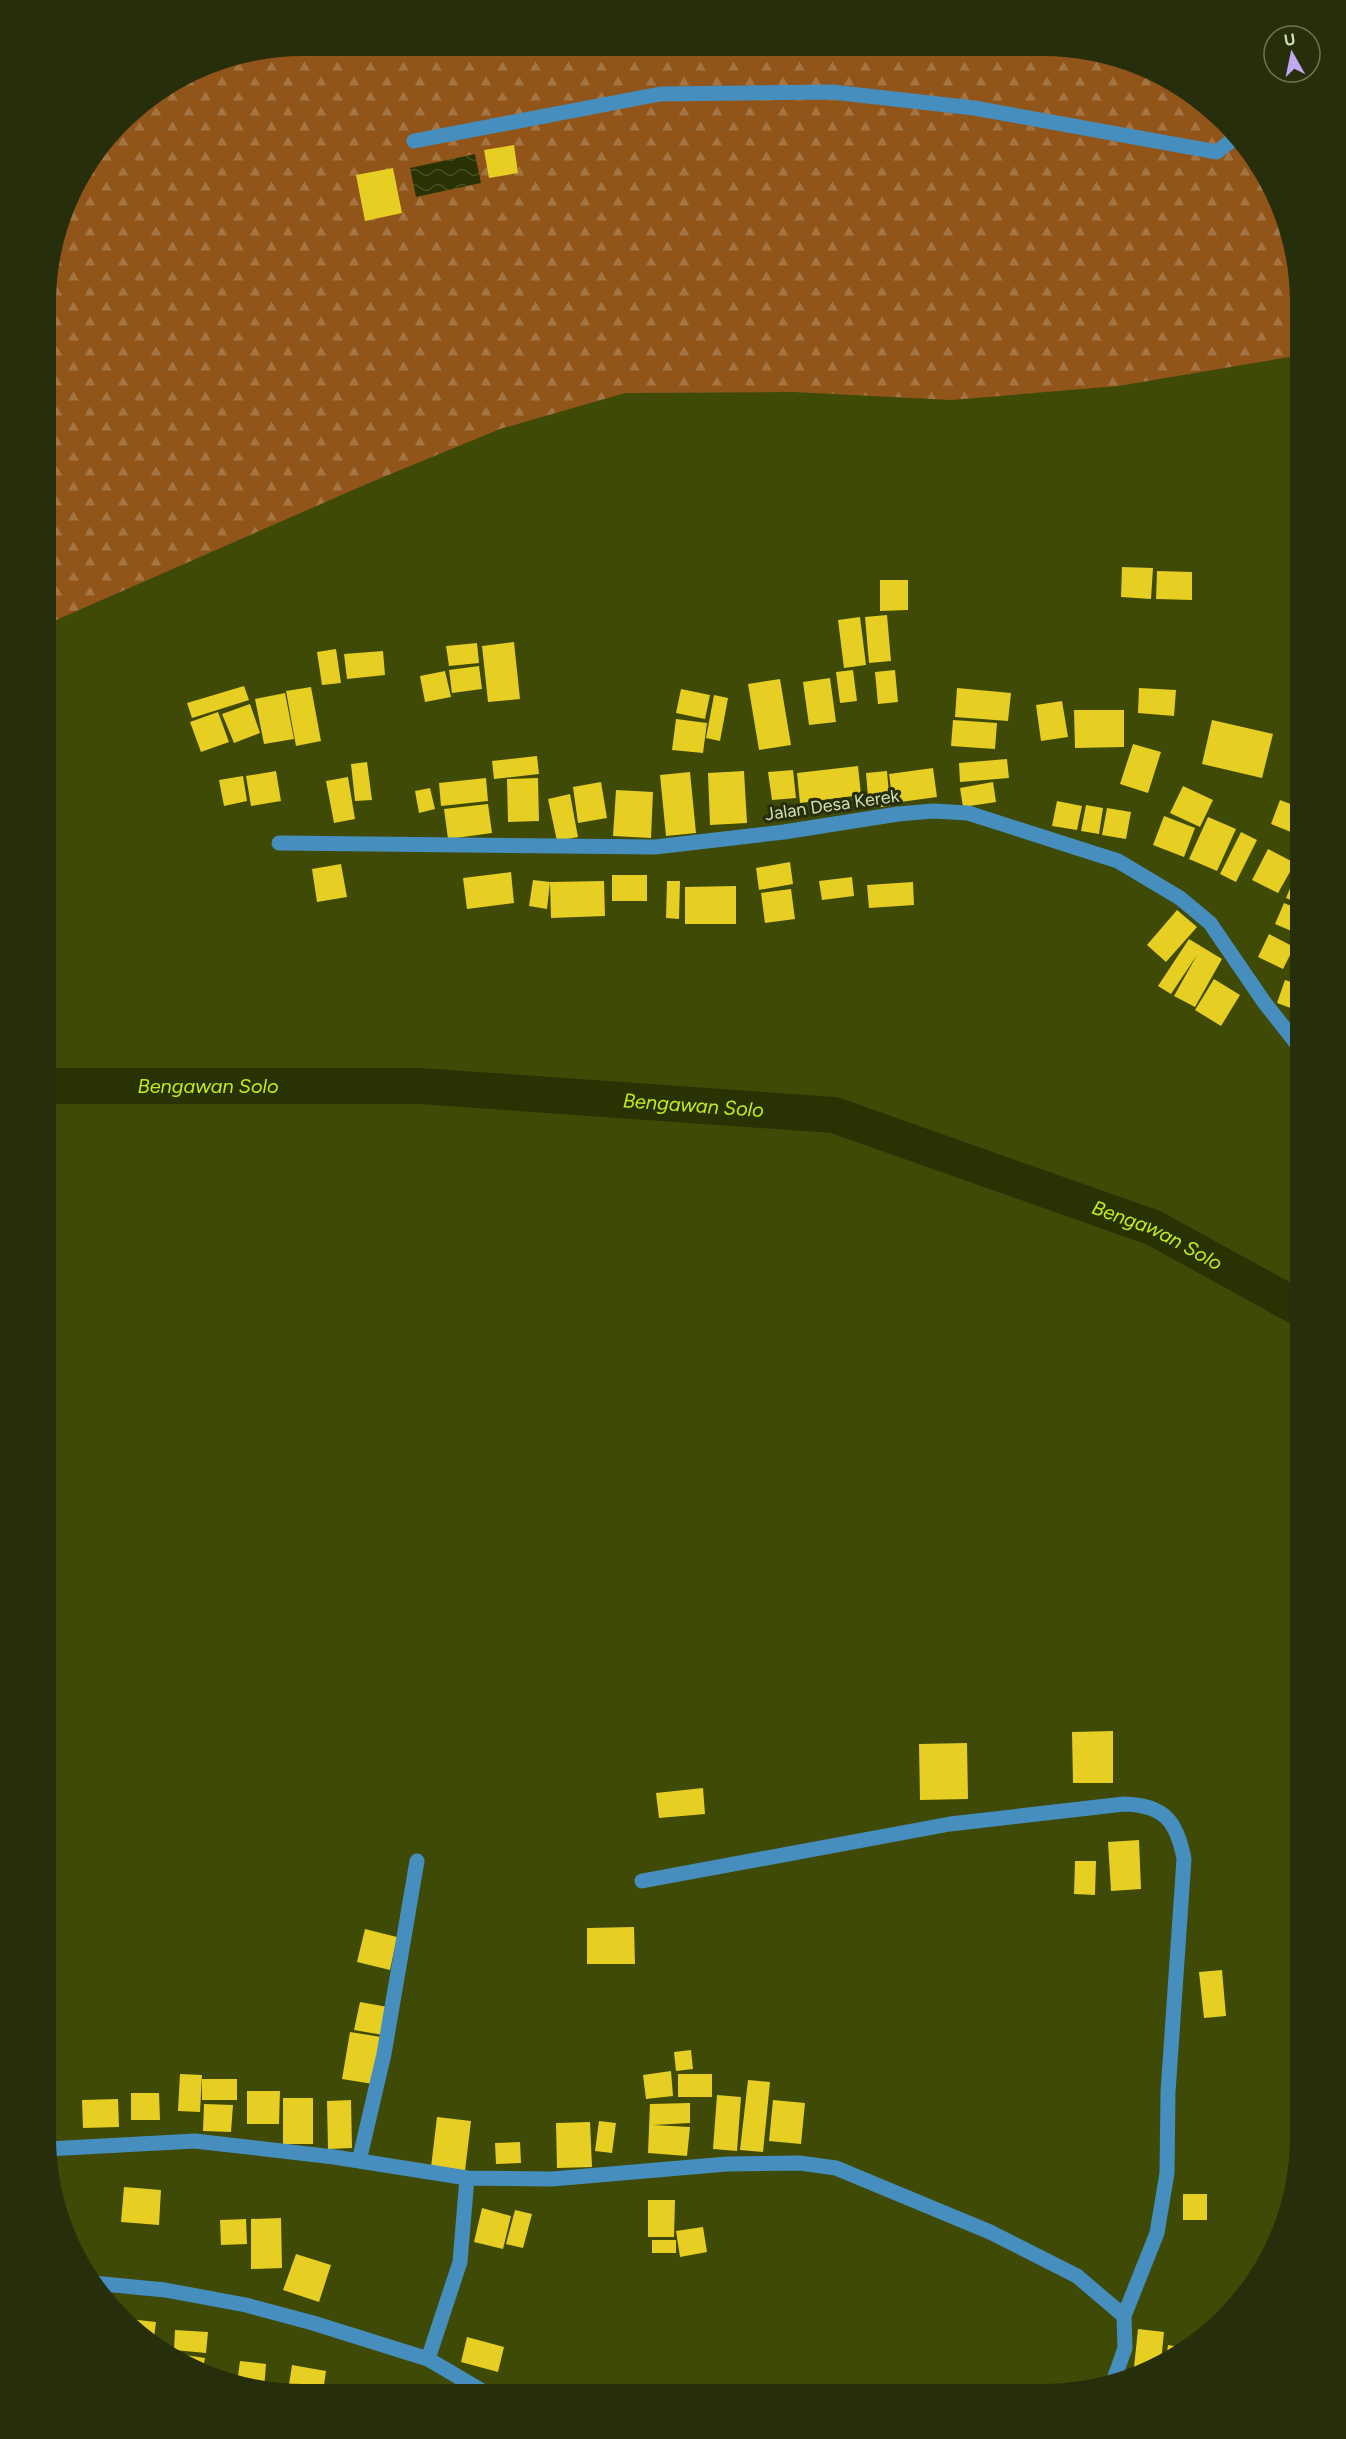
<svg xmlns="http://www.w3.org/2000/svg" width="1346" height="2439" font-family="Figtree,sans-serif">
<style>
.forest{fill:url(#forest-firs)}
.water{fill:url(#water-waves)}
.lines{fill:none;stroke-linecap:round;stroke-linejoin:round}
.river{stroke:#293203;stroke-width:36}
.building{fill:#e6ce23}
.minor{stroke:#458ebe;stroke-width:15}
.labels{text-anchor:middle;stroke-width:6;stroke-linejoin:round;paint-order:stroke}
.street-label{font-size:18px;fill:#d3deb6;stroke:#272e0c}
.water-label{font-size:20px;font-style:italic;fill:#c5e828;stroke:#272e0c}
</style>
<defs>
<pattern id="forest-firs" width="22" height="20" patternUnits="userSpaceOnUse" patternTransform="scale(1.5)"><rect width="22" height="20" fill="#91551a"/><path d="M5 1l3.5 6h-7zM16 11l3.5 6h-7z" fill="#a47543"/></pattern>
<pattern id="water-waves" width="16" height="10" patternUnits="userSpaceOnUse" patternTransform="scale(1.5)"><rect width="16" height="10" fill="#293203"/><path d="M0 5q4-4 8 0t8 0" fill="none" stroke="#474f26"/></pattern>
</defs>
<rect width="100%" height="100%" fill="#3e4a06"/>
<path class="forest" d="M 303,45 L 1093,50 L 1157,71 L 1213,109 L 1257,159 L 1287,219 L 1301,303 L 1301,355 L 1118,386 L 951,400 L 794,392 L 625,393 L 500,429 L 369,483 L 47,624 L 47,269 L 72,188 L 132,109 L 204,64 Z"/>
<path class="water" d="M 475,154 L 481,183 L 416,197 L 410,168 Z"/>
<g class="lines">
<path class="river" id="s1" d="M 46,1086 L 420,1086 L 834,1115 L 1154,1228 L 1301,1309"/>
</g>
<path class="building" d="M 514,145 L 518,173 L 489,178 L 484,150 Z
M 393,168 L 402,213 L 365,221 L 356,175 Z
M 1122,567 L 1153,568 L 1151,599 L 1121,597 Z
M 1157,571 L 1192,572 L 1192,600 L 1156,599 Z
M 880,580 L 908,580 L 908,610 L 880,611 Z
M 887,615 L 891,661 L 869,663 L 865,617 Z
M 860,617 L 866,665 L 844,668 L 838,620 Z
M 514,642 L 520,699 L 488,702 L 482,646 Z
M 477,643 L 479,663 L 449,666 L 446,646 Z
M 336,649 L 341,683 L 322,685 L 317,652 Z
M 383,651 L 385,675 L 347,679 L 344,654 Z
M 479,666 L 482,689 L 452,693 L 449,670 Z
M 853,670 L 857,701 L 840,703 L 836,672 Z
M 895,670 L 898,702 L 878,704 L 875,672 Z
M 445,671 L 451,697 L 425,702 L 420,676 Z
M 830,678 L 836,722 L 809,725 L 803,682 Z
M 780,679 L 791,745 L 759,750 L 748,684 Z
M 244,686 L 249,700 L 192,718 L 187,703 Z
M 311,687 L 321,741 L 296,746 L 286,691 Z
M 957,688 L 1011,693 L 1008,721 L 955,717 Z
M 1139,688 L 1176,690 L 1174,716 L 1138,713 Z
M 681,689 L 710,695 L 705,719 L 676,713 Z
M 285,693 L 294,739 L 264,744 L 255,699 Z
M 714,695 L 728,698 L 720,741 L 706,738 Z
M 1062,701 L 1068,737 L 1041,741 L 1036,705 Z
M 250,704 L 260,733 L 234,743 L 222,714 Z
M 1074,710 L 1124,710 L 1124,747 L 1075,748 Z
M 218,712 L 229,742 L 201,752 L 190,722 Z
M 676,719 L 707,723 L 703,753 L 672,750 Z
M 953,720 L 997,723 L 995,749 L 951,746 Z
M 1212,720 L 1273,734 L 1262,778 L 1202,764 Z
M 1133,744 L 1161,752 L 1148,793 L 1120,784 Z
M 537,756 L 539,774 L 494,779 L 492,761 Z
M 1007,759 L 1009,778 L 960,782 L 959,763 Z
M 367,762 L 372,800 L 355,801 L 351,764 Z
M 858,766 L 861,795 L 800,803 L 797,773 Z
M 933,768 L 937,797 L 893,803 L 889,774 Z
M 793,770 L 796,798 L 772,800 L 768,772 Z
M 276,771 L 281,801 L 251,806 L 246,776 Z
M 744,771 L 747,823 L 710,825 L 708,773 Z
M 887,771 L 890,806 L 869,808 L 866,773 Z
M 690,772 L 696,833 L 666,836 L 660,775 Z
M 243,776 L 247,801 L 224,806 L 219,780 Z
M 348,777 L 355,819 L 334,823 L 326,781 Z
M 486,778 L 488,801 L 441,806 L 439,783 Z
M 538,778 L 539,821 L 508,822 L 507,779 Z
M 601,782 L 607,818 L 578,823 L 573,787 Z
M 993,782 L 996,802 L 963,807 L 960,788 Z
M 1183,786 L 1213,800 L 1200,827 L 1170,813 Z
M 430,788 L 435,809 L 419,813 L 415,791 Z
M 616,790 L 653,792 L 651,838 L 613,836 Z
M 570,794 L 578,837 L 557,841 L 548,799 Z
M 1280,800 L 1301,808 L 1301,836 L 1271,824 Z
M 1057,801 L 1082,806 L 1077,830 L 1052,826 Z
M 488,804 L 492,833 L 448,839 L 444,809 Z
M 1086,805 L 1103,808 L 1099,834 L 1081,831 Z
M 1107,808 L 1131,812 L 1126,839 L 1102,835 Z
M 1164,816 L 1195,828 L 1184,857 L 1153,845 Z
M 1208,817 L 1236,829 L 1217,871 L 1189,859 Z
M 1241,832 L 1257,840 L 1236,882 L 1220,874 Z
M 1268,849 L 1295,863 L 1278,893 L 1252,880 Z
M 790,862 L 793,884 L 759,890 L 756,868 Z
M 341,864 L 347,897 L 317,902 L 312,869 Z
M 1299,867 L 1301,868 L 1301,904 L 1286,898 Z
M 511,872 L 514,903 L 467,909 L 463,878 Z
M 612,875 L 647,875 L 647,901 L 612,901 Z
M 852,877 L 854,896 L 822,900 L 819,881 Z
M 533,880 L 550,882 L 547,909 L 529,906 Z
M 604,881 L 605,916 L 551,918 L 550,882 Z
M 667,881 L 680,881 L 679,919 L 666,918 Z
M 913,882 L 914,905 L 869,908 L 867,885 Z
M 736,886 L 736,924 L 685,924 L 685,887 Z
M 791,889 L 795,919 L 765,923 L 761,893 Z
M 1284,903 L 1301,910 L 1301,935 L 1275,924 Z
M 1177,910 L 1197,927 L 1166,962 L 1147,945 Z
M 1269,934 L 1294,947 L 1283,969 L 1258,957 Z
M 1189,939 L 1222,959 L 1195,1007 L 1174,996 L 1197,955 L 1171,994 L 1158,986 Z
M 1214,979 L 1240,995 L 1221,1026 L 1195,1010 Z
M 1285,980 L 1301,985 L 1299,1011 L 1277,1003 Z
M 1113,1731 L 1113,1783 L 1073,1783 L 1072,1732 Z
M 967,1743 L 968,1799 L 920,1800 L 919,1744 Z
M 703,1788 L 705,1814 L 659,1818 L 656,1793 Z
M 1139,1840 L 1141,1889 L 1111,1891 L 1108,1842 Z
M 1075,1861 L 1096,1861 L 1095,1895 L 1074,1894 Z
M 634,1927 L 635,1964 L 587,1964 L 587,1928 Z
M 365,1929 L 397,1937 L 390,1970 L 357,1962 Z
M 1222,1970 L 1226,2016 L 1204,2018 L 1199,1972 Z
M 360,2002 L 388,2007 L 383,2035 L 354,2030 Z
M 350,2032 L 381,2037 L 373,2084 L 342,2079 Z
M 691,2050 L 693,2069 L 676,2071 L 674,2052 Z
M 671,2071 L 673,2096 L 646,2099 L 643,2075 Z
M 180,2074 L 202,2075 L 200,2112 L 178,2111 Z
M 678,2074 L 712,2074 L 712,2097 L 678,2097 Z
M 202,2079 L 237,2079 L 237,2100 L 202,2100 Z
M 748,2080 L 770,2082 L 763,2152 L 740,2150 Z
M 247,2091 L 280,2091 L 279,2124 L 247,2124 Z
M 131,2093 L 159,2093 L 160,2120 L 131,2120 Z
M 717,2095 L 741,2097 L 737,2151 L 713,2149 Z
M 283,2098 L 313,2098 L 313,2144 L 283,2144 Z
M 118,2099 L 119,2127 L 83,2128 L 82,2100 Z
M 351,2100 L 352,2148 L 328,2149 L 327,2101 Z
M 773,2100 L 805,2103 L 801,2144 L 769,2141 Z
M 690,2103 L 690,2123 L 653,2125 L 690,2127 L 687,2156 L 648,2153 L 650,2104 Z
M 204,2104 L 233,2105 L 231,2132 L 203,2131 Z
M 437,2117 L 471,2121 L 465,2171 L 431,2167 Z
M 599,2121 L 616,2123 L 612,2153 L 595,2151 Z
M 590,2122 L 592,2167 L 557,2168 L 556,2123 Z
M 520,2142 L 521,2163 L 496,2164 L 495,2143 Z
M 124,2187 L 161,2190 L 159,2225 L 121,2222 Z
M 1183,2194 L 1207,2194 L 1207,2220 L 1183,2220 Z
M 648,2200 L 675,2200 L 674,2237 L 648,2237 Z
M 482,2208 L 511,2216 L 503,2249 L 474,2242 Z
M 515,2210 L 532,2214 L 523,2248 L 506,2244 Z
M 281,2218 L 282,2268 L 251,2269 L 251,2219 Z
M 246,2219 L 247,2244 L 221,2245 L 220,2220 Z
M 703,2227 L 707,2252 L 680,2257 L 676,2231 Z
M 652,2240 L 676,2240 L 676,2253 L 652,2253 Z
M 296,2254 L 331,2265 L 319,2302 L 283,2290 Z
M 129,2319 L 156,2322 L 153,2345 L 128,2323 Z
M 1138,2329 L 1164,2332 L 1161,2362 L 1133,2377 Z
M 175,2330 L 208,2332 L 206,2353 L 174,2350 Z
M 467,2337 L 504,2347 L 498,2372 L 461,2362 Z
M 1168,2345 L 1186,2348 L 1166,2359 Z
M 178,2354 L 205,2358 L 202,2374 L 177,2359 Z
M 240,2361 L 266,2364 L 264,2390 L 237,2383 Z
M 292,2365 L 326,2371 L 323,2392 L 288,2391 Z"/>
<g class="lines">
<path class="minor" d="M 414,141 L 660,94 L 832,92 L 974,108 L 1217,152 L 1237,136
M 279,843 L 655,847 L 784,832 L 898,814 L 933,811 L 968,813 L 1118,861 L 1180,898 L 1210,923 L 1264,1002 L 1301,1049
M 642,1881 L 950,1824 L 1124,1804 C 1164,1805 1177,1821 1184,1859 L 1168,2092 L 1167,2173 L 1157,2233 L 1124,2316
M 47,2149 L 195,2141 L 334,2157 L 467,2178 L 460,2262 L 428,2359
M 359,2161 L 384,2054 L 417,1861
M 467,2178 L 552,2179 L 727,2164 L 800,2163 L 836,2168 L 990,2232 L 1077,2276 L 1124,2316 L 1125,2348 L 1113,2382
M 93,2283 L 165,2290 L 246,2305 L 313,2323 L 428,2359 L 484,2392"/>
</g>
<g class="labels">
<g class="street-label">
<text transform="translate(832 805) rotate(-8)" y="6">Jalan Desa Kerek</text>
</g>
<g class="water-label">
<text dy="7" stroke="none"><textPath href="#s1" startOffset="162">Bengawan Solo</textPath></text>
<text dy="7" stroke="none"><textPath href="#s1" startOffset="648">Bengawan Solo</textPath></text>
<text dy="7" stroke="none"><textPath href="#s1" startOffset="1134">Bengawan Solo</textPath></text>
</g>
</g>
<path d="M0 0H1346V2439H0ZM303 56H1043A247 247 0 0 1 1290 303V2137A247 247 0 0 1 1043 2384H303A247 247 0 0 1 56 2137V303A247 247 0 0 1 303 56Z" fill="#272e0c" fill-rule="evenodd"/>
<g transform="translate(1292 54) rotate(351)"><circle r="28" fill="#272e0c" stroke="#6c7450" stroke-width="1.5"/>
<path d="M0-4.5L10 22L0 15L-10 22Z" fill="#c2a7f2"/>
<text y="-9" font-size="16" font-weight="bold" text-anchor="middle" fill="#d3deb6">U</text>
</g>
</svg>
